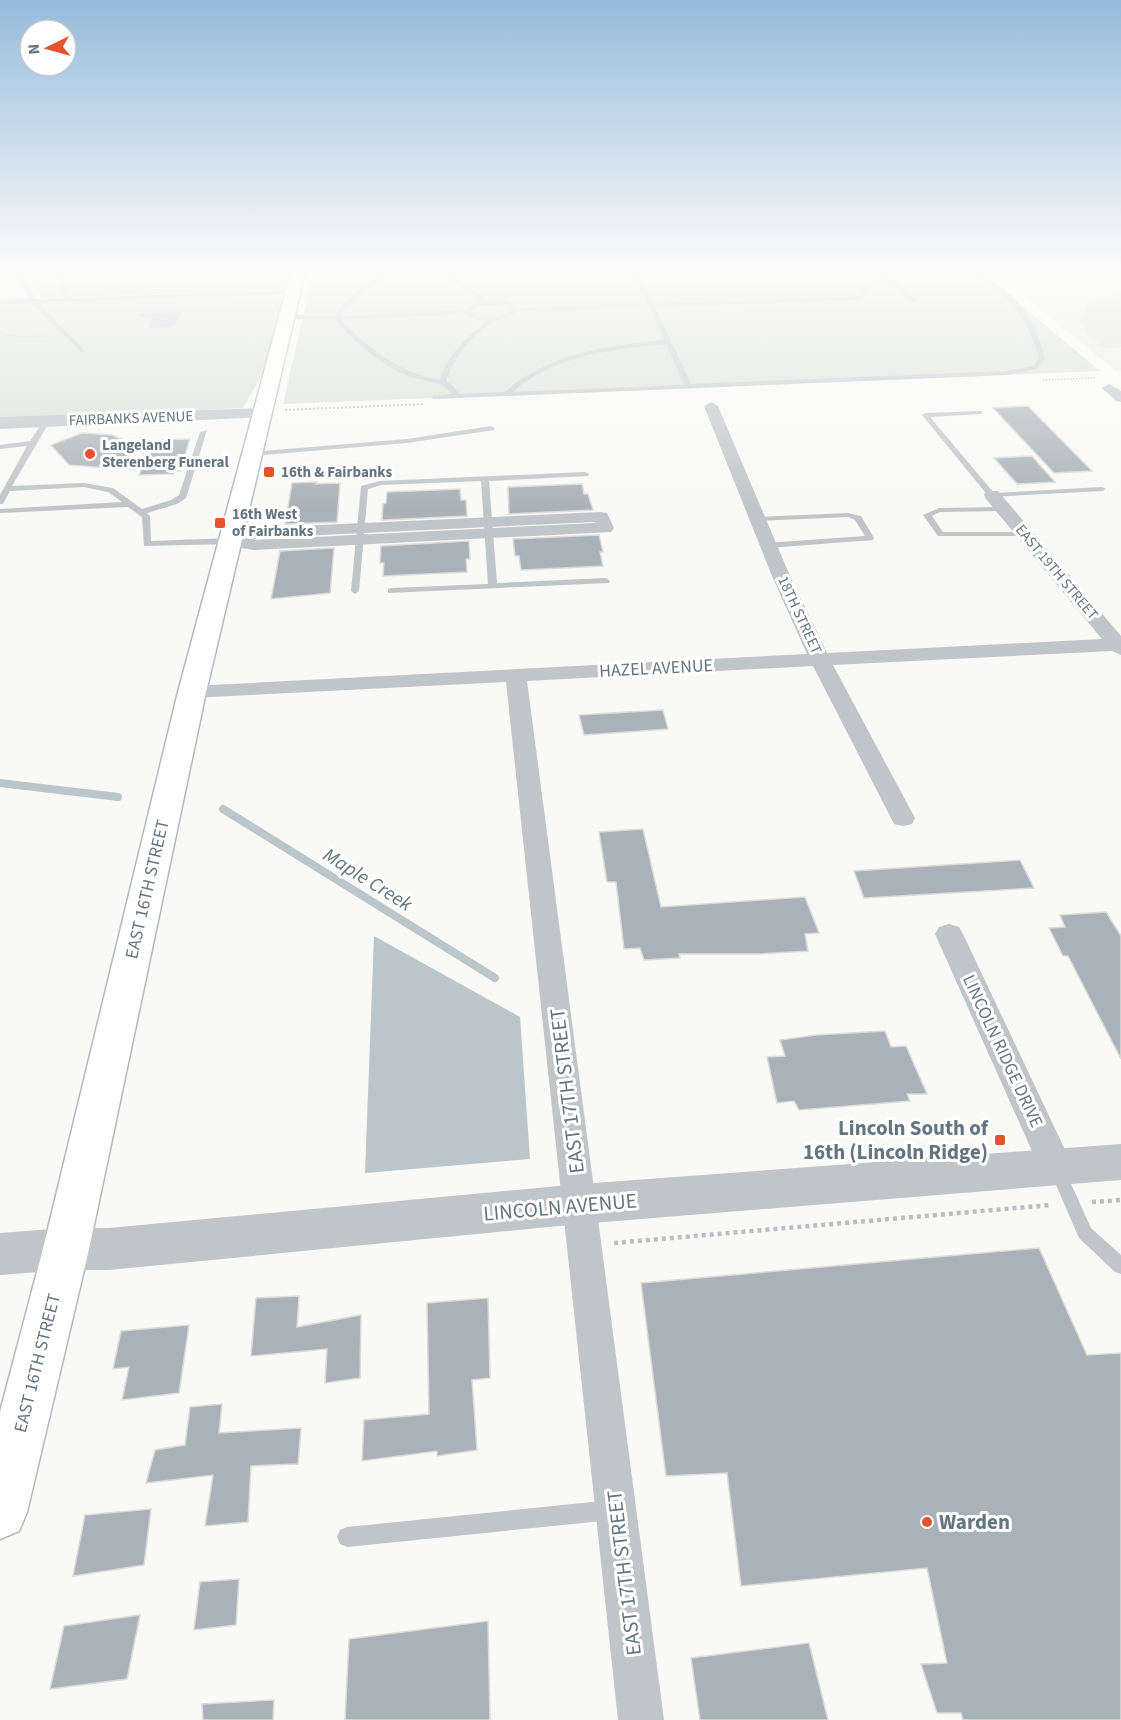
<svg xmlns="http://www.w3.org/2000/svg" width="1121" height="1720" font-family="'Source Sans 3',sans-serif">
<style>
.built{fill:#eaebea}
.green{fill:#d9ded6}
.water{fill:#bac6ca}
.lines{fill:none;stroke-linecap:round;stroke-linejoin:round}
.stream{stroke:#bac6ca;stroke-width:8}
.building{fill:#a9b2b8;stroke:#dbdbd9;stroke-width:1.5}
.secondary-casing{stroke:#b2b9bd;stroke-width:3}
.path-far2{stroke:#babec1;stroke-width:1.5;stroke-dasharray:1.5 1.5;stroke-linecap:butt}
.path-far1{stroke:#babec1;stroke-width:2;stroke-dasharray:2 2;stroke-linecap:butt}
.path{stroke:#babec1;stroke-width:4.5;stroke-dasharray:4 4;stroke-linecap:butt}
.service{fill:#c0c5c9;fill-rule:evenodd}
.minor{fill:#c0c5c9;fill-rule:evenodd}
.tertiary{fill:#c0c5c9;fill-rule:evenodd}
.secondary{fill:#fff;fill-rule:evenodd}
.poi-dot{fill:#e2532e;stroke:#fff;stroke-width:2}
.labels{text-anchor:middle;stroke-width:6;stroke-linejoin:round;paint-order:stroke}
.far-street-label{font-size:15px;fill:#647581;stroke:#fff}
.far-poi-label{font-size:15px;font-weight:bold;fill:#647581;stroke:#fff;text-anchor:start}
.street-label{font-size:18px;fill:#647581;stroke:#fff}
.water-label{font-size:20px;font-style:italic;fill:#5f747b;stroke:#fff}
.near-street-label{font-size:21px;fill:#647581;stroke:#fff}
.near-poi-label{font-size:21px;font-weight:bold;fill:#647581;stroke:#fff;text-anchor:end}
</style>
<rect width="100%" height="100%" fill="#f9f9f6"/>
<path class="built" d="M 0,268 L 26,268 L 42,298 L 0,299 Z
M 990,268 L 1121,268 L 1121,370 L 1116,371 Z"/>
<path class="green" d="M 26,268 L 291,268 L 285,290 L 42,298 Z
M 314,268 L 977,268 L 1100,371 L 283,404 Z
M 1121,293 L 1121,347 L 1104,348 L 1086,332 L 1080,321 C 1086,302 1104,298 1121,293 Z
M 238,295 L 278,296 L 284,299 L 266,367 L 243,408 L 0,420 L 0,303 Z"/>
<path class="water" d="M 181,312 L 174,327 L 148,328 L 152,317 L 138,317 L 141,313 Z
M 374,936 L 520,1017 L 530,1159 L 365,1173 Z"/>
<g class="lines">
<path class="stream" d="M 0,783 L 118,797
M 223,809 L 495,978"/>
</g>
<path class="building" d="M 1028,406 L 1092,471 L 1054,473 L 993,408 Z
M 82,433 L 112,435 L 122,439 L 135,470 L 69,465 L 51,445 Z
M 190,439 L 180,471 L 174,471 L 173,474 L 139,475 L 154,440 Z
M 1032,456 L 1055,482 L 1017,484 L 994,458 Z
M 317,482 L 316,484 L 340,483 L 337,522 L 285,524 L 292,483 Z
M 582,484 L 584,494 L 588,494 L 593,510 L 509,514 L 508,487 Z
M 460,489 L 461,500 L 466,500 L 467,516 L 382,520 L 383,504 L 386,503 L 387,492 Z
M 599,535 L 603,552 L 600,552 L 603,566 L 521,570 L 519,556 L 515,556 L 513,539 Z
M 469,541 L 470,559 L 466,559 L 467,572 L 383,576 L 384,563 L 380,563 L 381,546 Z
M 334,548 L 330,593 L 271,599 L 280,551 Z
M 663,710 L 668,729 L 584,735 L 579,715 Z
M 643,829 L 661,907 L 805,897 L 819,933 L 805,934 L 808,951 L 759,954 L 679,954 L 680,958 L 644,960 L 640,948 L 624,949 L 616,882 L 607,882 L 599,832 Z
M 1020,860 L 1034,888 L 864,898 L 854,871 Z
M 1106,912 L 1121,936 L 1121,1059 L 1068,956 L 1063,956 L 1049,928 L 1065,927 L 1060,915 Z
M 885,1031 L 891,1047 L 906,1046 L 927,1094 L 907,1094 L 910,1101 L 799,1110 L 794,1101 L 777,1103 L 767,1057 L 785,1056 L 780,1040 L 816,1035 Z
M 1039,1248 L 1087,1355 L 1121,1353 L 1121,1720 L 963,1720 L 961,1713 L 937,1713 L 921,1664 L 947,1663 L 927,1568 L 741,1586 L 727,1473 L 666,1476 L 641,1283 Z
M 299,1296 L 297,1327 L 361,1315 L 360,1378 L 325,1383 L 327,1349 L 251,1356 L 256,1298 Z
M 488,1298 L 490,1378 L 472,1380 L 477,1450 L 437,1456 L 437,1451 L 362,1461 L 364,1420 L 429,1414 L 427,1303 Z
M 189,1325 L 179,1393 L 122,1400 L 129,1367 L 113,1369 L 121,1331 Z
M 222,1404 L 219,1433 L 301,1428 L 298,1464 L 251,1466 L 248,1522 L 205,1526 L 213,1475 L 146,1483 L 155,1450 L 185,1445 L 190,1407 Z
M 151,1509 L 144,1565 L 73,1576 L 85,1515 Z
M 239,1579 L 236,1625 L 194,1630 L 200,1582 Z
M 140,1615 L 127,1679 L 50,1689 L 64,1626 Z
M 488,1621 L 490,1720 L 345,1720 L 349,1639 Z
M 809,1643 L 828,1720 L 700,1720 L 691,1658 Z
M 274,1700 L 273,1720 L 203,1720 L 202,1704 Z"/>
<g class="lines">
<defs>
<path id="secondary" d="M 292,268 L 306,268 L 206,692 L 89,1249 L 27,1512 L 19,1531 L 0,1539 L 0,1412 L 43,1249 L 178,692 Z"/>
</defs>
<use href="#secondary" class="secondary-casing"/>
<path class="path-far2" d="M 0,333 L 21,337 L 46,336
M 1043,380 L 1095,378"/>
<path class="path-far1" d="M 285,410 L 424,404"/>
<path class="path" d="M 1092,1202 L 1121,1200
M 614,1243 L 1051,1205"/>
<path class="service" d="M 14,268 L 19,268 L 35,299 L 65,298 L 52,268 L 57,268 L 71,298 L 294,290 L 297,292 L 294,294 L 38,302 L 84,350 L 84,352 L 82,353 L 31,303 L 0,304 L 0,300 L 29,299 Z
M 395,268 L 402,268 C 379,283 356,292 340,316 L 465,310 L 471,305 L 481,302 L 474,295 L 448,279 L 444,268 L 450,268 L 452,277 L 478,293 L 487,301 L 507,302 L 517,308 L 647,304 L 634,275 L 606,275 L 548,268 L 633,272 L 632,268 L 636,268 L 638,272 L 690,273 L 778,268 L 690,277 L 640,275 L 653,304 L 859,296 L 866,285 L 885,280 L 869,268 C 885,268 904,290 916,300 L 916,302 L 912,302 L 889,283 L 870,287 L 861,300 L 655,307 L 691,384 L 1007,371 L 1033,366 L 1039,358 C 1030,326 1015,299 985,282 C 975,276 964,273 955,268 C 966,268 975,273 986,278 C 1019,294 1036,324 1045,358 L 1037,369 L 1007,375 L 434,399 L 432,398 L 432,396 L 452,394 C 442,380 425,382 410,377 C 380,365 356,343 334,320 L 287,319 L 284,317 L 287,315 L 334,316 C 350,293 371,280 395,268 ZM 485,305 L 506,306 L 512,310 C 499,319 484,320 471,312 L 475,307 ZM 649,307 L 664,340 C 609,346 547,353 505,392 L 459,394 L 452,385 L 446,381 C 454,357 470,337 492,323 C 500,318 509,318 517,312 ZM 466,314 L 476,319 L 487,321 C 466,337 448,354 440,380 C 399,373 369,349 341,320 ZM 666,344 L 685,385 L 513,392 C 553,355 615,349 666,344 Z
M 982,411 L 982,413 L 980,414 L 930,417 L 994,493 L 1102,487 L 1106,489 L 1102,491 L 989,497 L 922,415 L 925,413 Z
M 44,420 L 50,421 L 12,486 L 84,483 L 113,488 L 142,509 L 171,500 L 179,495 L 200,432 L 207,430 L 186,498 L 177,504 L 147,513 L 150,516 L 151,541 L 231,538 L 235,541 L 231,544 L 144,546 L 142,517 L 128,507 L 0,513 L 0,509 L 122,502 L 108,492 L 84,487 L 10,491 L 3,504 L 0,504 L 0,495 L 27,446 L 0,449 L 0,445 L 30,441 Z
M 491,426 L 495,428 L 494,430 L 407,443 L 252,456 L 248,454 L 252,452 L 407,439 Z
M 585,472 L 589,474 L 588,476 L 489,481 L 497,583 L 606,578 L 610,581 L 609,583 L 388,593 L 388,589 L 391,588 L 488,584 L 481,481 L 381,485 L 368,489 L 359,591 L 355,594 L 351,591 L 361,486 L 380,481 Z
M 1004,507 L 1007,507 L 1007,511 L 940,512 L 932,516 L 943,532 L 1025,532 L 1029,534 L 1028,536 L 938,536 L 923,515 L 939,508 Z
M 848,513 L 861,516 L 874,538 L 873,540 L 768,548 L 765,547 L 765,543 L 865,536 L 855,520 L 848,517 L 758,521 L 754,519 L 758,517 Z
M 1058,1164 L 1063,1166 L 1091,1228 L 1121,1255 L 1121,1274 L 1115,1272 L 1079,1238 L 1050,1171 L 1053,1166 Z
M 612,1500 L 619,1503 L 622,1510 L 619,1517 L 612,1520 L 347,1547 L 340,1544 L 337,1537 L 340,1530 L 347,1527 Z"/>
<path class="minor" d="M 1109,384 L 1121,391 L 1121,402 L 1116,401 L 1102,388 Z
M 711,402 L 718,406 L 790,576 L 827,653 L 1102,639 L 986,499 L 984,495 L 986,491 L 998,491 L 1121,636 L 1121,655 L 1112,651 L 833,665 L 915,818 L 912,824 L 903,826 L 894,824 L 891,818 L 813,666 L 527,681 L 664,1720 L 618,1720 L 506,682 L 192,698 L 184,697 L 181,692 L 184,687 L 192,686 L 807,654 L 772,576 L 704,406 Z
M 601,512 L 607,513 L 614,528 L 611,532 L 253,550 L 225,545 L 222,541 L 225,537 L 256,528 ZM 594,522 L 595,523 L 253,540 L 258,538 Z
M 949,924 L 959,927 L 963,934 L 1068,1156 L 1072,1167 L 1068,1178 L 1056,1182 L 1044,1178 L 935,934 L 939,927 Z"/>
<path class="tertiary" d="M 262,408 L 268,409 L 271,413 L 268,417 L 0,429 L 0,417 Z
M 1121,1144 L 1121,1180 L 580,1224 L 109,1270 L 66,1270 L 0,1275 L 0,1233 L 66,1228 L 109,1228 L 580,1184 Z"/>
<use href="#secondary" class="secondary"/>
</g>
<linearGradient id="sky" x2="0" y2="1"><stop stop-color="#95bbdc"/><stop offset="0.53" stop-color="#fcfcfb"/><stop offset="1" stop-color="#fcfcfb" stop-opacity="0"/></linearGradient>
<rect width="1121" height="509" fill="url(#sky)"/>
<g class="poi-dot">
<circle cx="90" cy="454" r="6"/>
<rect x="263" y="466" width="12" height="12" rx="3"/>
<rect x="214" y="517" width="12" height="12" rx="3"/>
<rect x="994" y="1134" width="12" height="12" rx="3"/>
<circle cx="927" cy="1522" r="6"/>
</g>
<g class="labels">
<g class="far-street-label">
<text transform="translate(131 418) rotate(-2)" y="5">FAIRBANKS AVENUE</text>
<text transform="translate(1057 572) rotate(50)" y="5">EAST 19TH STREET</text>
<text transform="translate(800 615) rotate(65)" y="5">18TH STREET</text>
</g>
<g class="far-poi-label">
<text x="102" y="450">Langeland<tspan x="102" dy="17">Sterenberg Funeral</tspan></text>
<text x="281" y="477">16th &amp; Fairbanks</text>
<text x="232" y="519">16th West<tspan x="232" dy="17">of Fairbanks</tspan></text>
</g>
<g class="street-label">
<text transform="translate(656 668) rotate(-3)" y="6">HAZEL AVENUE</text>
<text transform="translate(147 889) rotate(-77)" y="6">EAST 16TH STREET</text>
<text transform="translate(1003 1051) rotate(65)" y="6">LINCOLN RIDGE DRIVE</text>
<text transform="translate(37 1363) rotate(-76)" y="6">EAST 16TH STREET</text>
</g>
<g class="water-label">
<text transform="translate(368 879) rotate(32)" y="7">Maple Creek</text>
</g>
<g class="near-street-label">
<text transform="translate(567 1091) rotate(-97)" y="7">EAST 17TH STREET</text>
<text transform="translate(560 1207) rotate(-5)" y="7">LINCOLN AVENUE</text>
<text transform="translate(624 1573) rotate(-97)" y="7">EAST 17TH STREET</text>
</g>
<g class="near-poi-label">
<text x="988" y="1135">Lincoln South of<tspan x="988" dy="24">16th (Lincoln Ridge)</tspan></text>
<text x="939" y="1529" text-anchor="start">Warden</text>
</g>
</g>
<g transform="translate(48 48) rotate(265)"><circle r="28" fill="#ffffff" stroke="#c1c8cd" stroke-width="1.5"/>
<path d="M0-4.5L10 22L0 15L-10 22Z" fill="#e2532e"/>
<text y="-9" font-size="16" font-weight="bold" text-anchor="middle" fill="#647581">N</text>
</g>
</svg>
